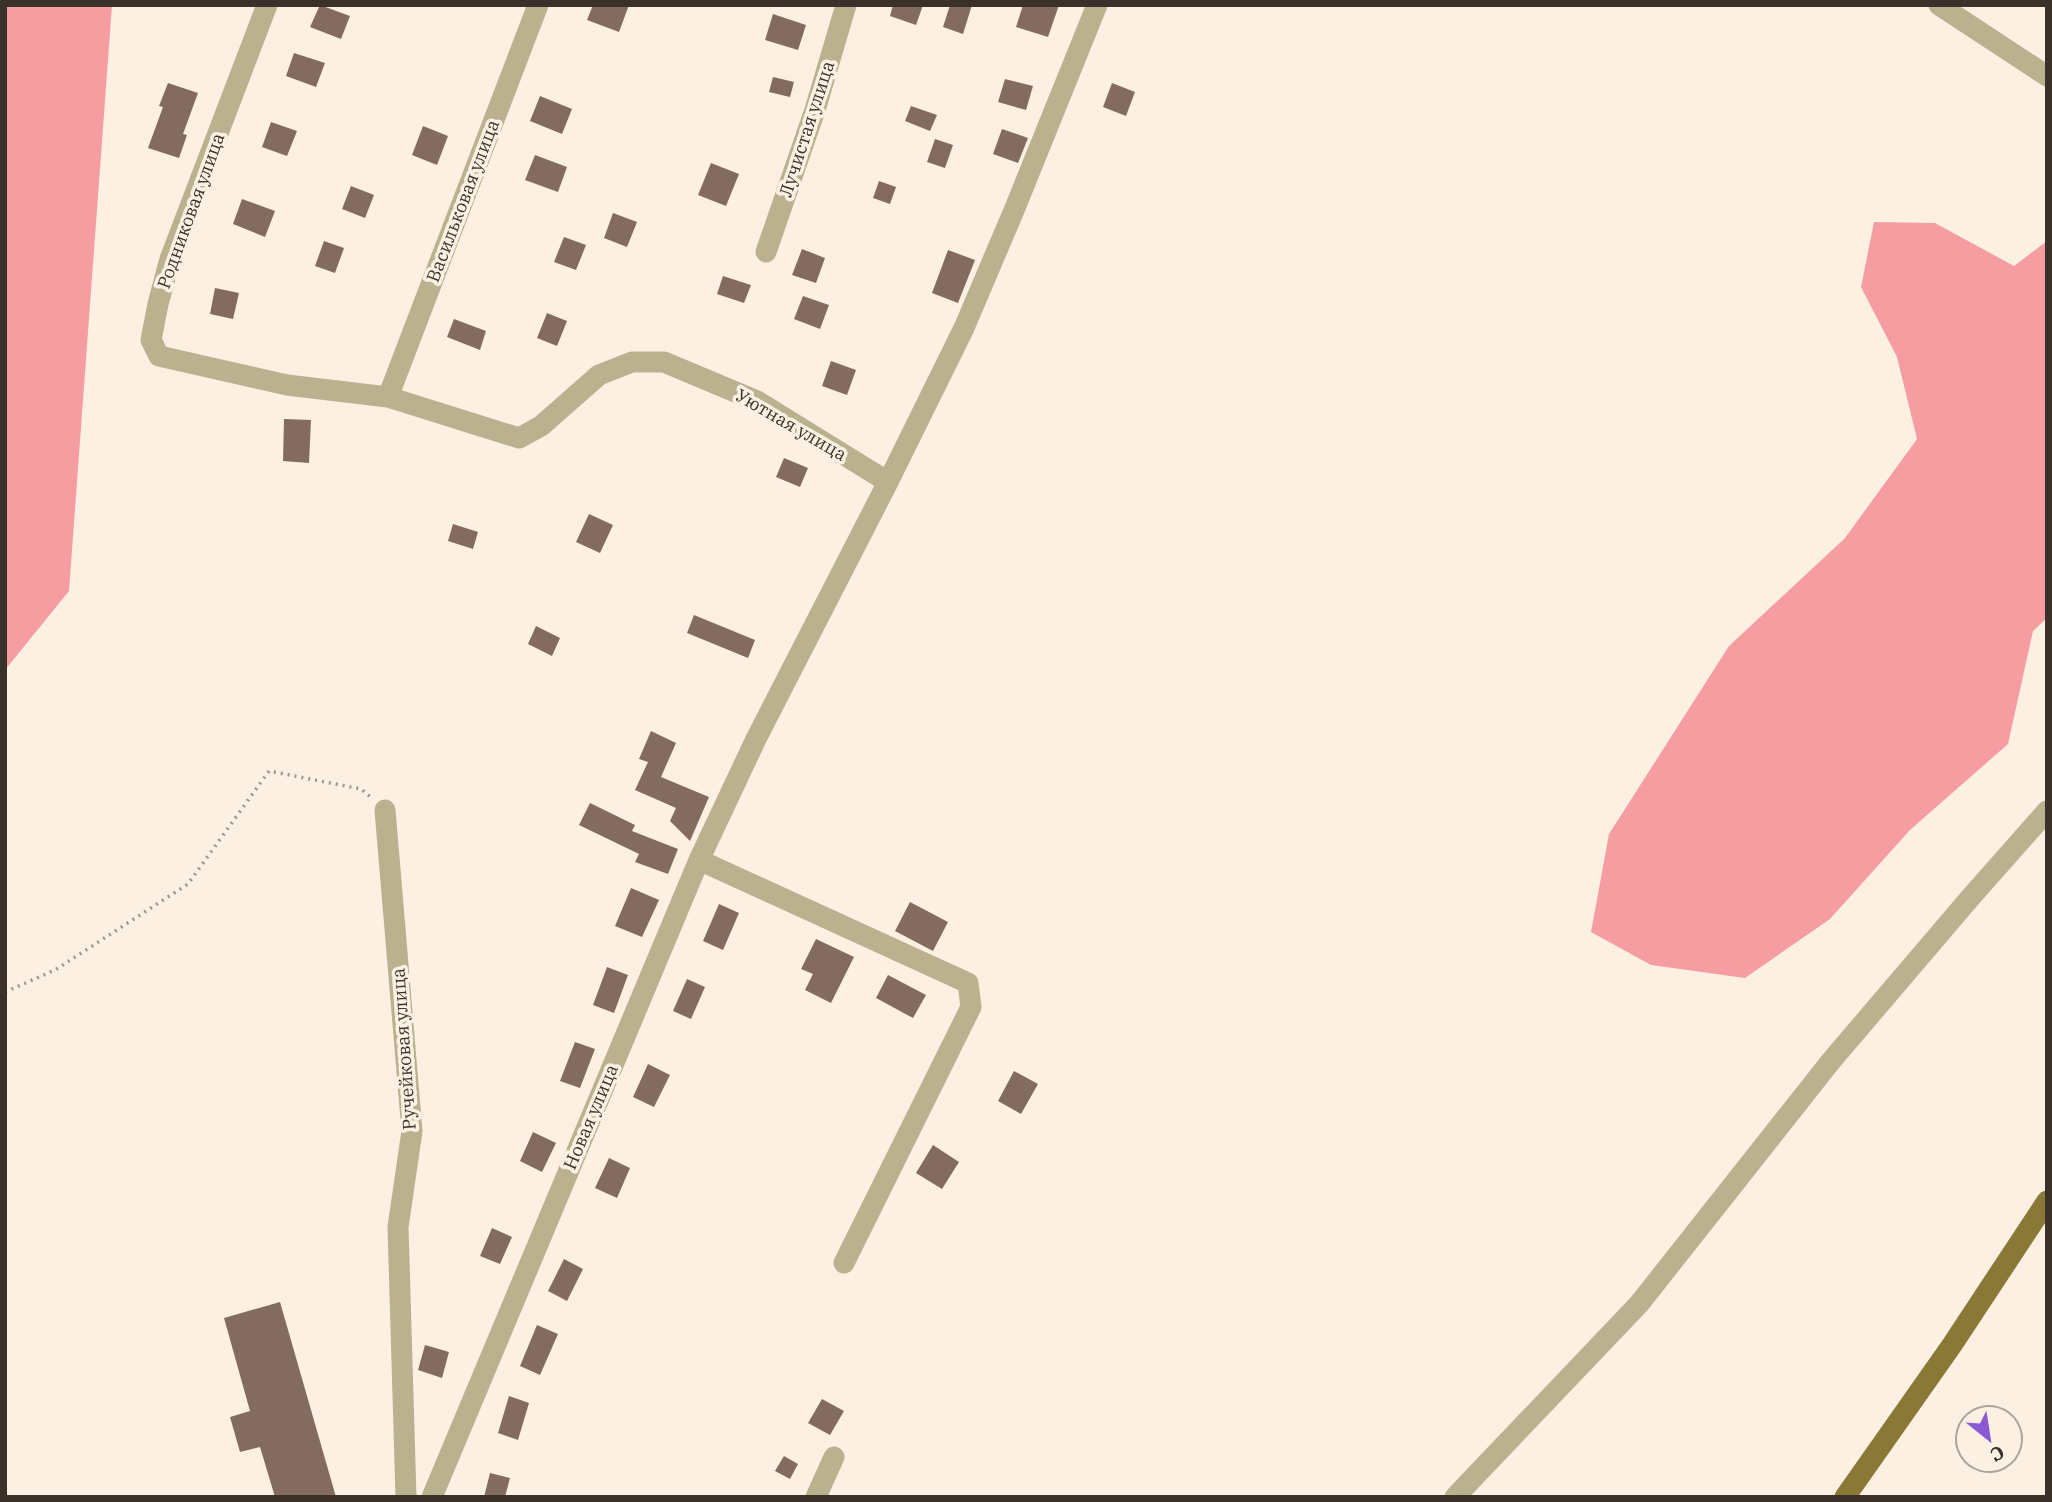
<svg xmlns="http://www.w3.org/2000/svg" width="2052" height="1502" font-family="'IBM Plex Serif',serif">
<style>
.forest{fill:#f59da0}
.building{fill:#846b60}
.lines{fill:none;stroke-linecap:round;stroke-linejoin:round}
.path{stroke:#9e948a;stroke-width:3.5;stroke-dasharray:2 5;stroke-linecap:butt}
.minor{stroke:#bab18f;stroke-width:21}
.major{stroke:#8a7936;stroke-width:21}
.labels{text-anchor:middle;stroke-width:7;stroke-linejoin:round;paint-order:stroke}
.street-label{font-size:18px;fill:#3a322a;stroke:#fcf0e3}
</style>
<rect width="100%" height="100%" fill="#fcf0e3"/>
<path class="forest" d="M 5,5 L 112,5 L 69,591 L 5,670 Z
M 1874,222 L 1935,223 L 2014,266 L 2047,241 L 2047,618 L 2033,631 L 2008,744 L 1910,830 L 1830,919 L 1745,978 L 1651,965 L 1591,932 L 1609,834 L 1729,646 L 1845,538 L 1917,439 L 1897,357 L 1861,287 Z"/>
<path class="building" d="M 320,5 L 350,16 L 341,39 L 310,27 Z
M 593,5 L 629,5 L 619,32 L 587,20 Z
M 893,5 L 923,5 L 916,25 L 890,16 Z
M 950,5 L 972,5 L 963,34 L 943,27 Z
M 1023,5 L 1059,5 L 1048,37 L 1016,27 Z
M 773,14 L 806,25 L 798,50 L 765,40 Z
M 294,53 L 325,63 L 316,87 L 286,76 Z
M 773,77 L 794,82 L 790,97 L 769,92 Z
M 1005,79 L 1033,86 L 1026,110 L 998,102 Z
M 168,83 L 198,93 L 183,134 L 187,135 L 179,158 L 148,148 L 163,107 L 159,106 Z
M 1112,83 L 1135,92 L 1126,116 L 1103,107 Z
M 540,96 L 572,109 L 562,134 L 530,121 Z
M 911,106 L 937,115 L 930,131 L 905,121 Z
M 271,122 L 297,131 L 287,156 L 262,147 Z
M 423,126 L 448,136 L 437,165 L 412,155 Z
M 1002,129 L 1028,138 L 1018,163 L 993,154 Z
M 935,139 L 953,145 L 945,168 L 927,162 Z
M 535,155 L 567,167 L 558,192 L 525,180 Z
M 711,163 L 739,174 L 726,206 L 698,195 Z
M 879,181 L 896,187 L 890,204 L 873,198 Z
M 351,186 L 374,195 L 365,218 L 342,209 Z
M 242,199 L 275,211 L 265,237 L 233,224 Z
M 613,213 L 637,222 L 627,247 L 604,238 Z
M 564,237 L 586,245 L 576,270 L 554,262 Z
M 324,241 L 344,248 L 335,273 L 315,266 Z
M 802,249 L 825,258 L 816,283 L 792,275 Z
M 948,250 L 975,260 L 958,303 L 932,293 Z
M 723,276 L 751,285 L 744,303 L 717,294 Z
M 215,288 L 239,293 L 233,319 L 210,314 Z
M 803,296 L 829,305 L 820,329 L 794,319 Z
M 547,313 L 567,321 L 557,346 L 537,338 Z
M 454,319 L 486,331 L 480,350 L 447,337 Z
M 831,361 L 856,370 L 847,395 L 822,386 Z
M 284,419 L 311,420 L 309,463 L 283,461 Z
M 784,458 L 808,468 L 800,487 L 776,477 Z
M 589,514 L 613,525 L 600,553 L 576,542 Z
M 453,524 L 478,532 L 473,549 L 448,541 Z
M 694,615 L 755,640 L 748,658 L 687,633 Z
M 536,626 L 560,638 L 552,656 L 528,644 Z
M 651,731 L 676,743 L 661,777 L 709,797 L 690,841 L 670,821 L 676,808 L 635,790 L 648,762 L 639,759 Z
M 590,803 L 635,825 L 632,831 L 678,849 L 668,874 L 635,862 L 639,854 L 579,825 Z
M 631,888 L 659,900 L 642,937 L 615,926 Z
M 910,902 L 948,922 L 933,951 L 895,931 Z
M 719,904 L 739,913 L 723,950 L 703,941 Z
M 816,939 L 854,957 L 831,1003 L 805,990 L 813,974 L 801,969 Z
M 607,967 L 628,975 L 614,1013 L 593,1005 Z
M 888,975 L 926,995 L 913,1018 L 876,998 Z
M 687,979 L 705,987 L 691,1019 L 673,1011 Z
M 575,1042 L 595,1049 L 580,1088 L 560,1081 Z
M 648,1064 L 670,1075 L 654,1107 L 633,1097 Z
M 1014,1071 L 1038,1084 L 1021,1114 L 998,1101 Z
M 533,1132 L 556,1143 L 542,1172 L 520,1161 Z
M 933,1145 L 959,1162 L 942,1189 L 916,1173 Z
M 609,1158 L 630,1168 L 617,1198 L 595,1188 Z
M 492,1228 L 512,1237 L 500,1264 L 480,1256 Z
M 564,1259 L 583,1269 L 567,1301 L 548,1291 Z
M 280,1302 L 336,1497 L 275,1497 L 260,1447 L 240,1452 L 230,1417 L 250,1411 L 224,1318 Z
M 537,1325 L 558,1334 L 540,1375 L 520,1366 Z
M 425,1345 L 449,1352 L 442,1378 L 418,1370 Z
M 509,1396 L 529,1403 L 518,1440 L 498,1433 Z
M 822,1399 L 844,1411 L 830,1435 L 808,1423 Z
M 784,1456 L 798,1464 L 790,1479 L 775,1471 Z
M 490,1473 L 510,1478 L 505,1497 L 484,1497 Z"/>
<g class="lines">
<path class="path" d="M 5,992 L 55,970 L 188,884 L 269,771 L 361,789 L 373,799"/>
<path class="minor" d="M 267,5 L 170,259 L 158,304 L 151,340 L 159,356 L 287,385 L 388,397 L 519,438 L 541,426 L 599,375 L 632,362 L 664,362 L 757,401 L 888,482
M 1939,5 L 2047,76
M 766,252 L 815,110 L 846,5
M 388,397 L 538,5
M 385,810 L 412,1131 L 398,1227 L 406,1497
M 699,860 L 968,983 L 971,1007 L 844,1263
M 432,1497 L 699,860 L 756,739 L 888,482 L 964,328 L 1015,208 L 1097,5
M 816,1497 L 834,1457
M 1455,1497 L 1639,1304 L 1831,1061 L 1970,898 L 2047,811"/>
<path class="major" d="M 1845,1497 L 1952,1345 L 2047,1201"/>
</g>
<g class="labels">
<g class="street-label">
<text transform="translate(807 129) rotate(-72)" y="6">Лучистая улица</text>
<text transform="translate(463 201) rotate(-69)" y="6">Васильковая улица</text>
<text transform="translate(191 211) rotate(-70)" y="6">Родниковая улица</text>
<text transform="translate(791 425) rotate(30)" y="6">Уютная улица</text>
<text transform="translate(404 1049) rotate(-94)" y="6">Ручейковая улица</text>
<text transform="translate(591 1117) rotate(-67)" y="6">Новая улица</text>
</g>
</g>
<rect width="2052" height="1502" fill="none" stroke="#3a322a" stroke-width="14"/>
<g transform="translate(1989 1439) rotate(150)"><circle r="33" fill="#fcf0e3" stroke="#aea499" stroke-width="2"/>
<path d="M0-5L12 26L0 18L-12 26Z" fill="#8b5ad2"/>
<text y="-10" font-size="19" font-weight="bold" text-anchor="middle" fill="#3a322a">С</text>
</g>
</svg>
